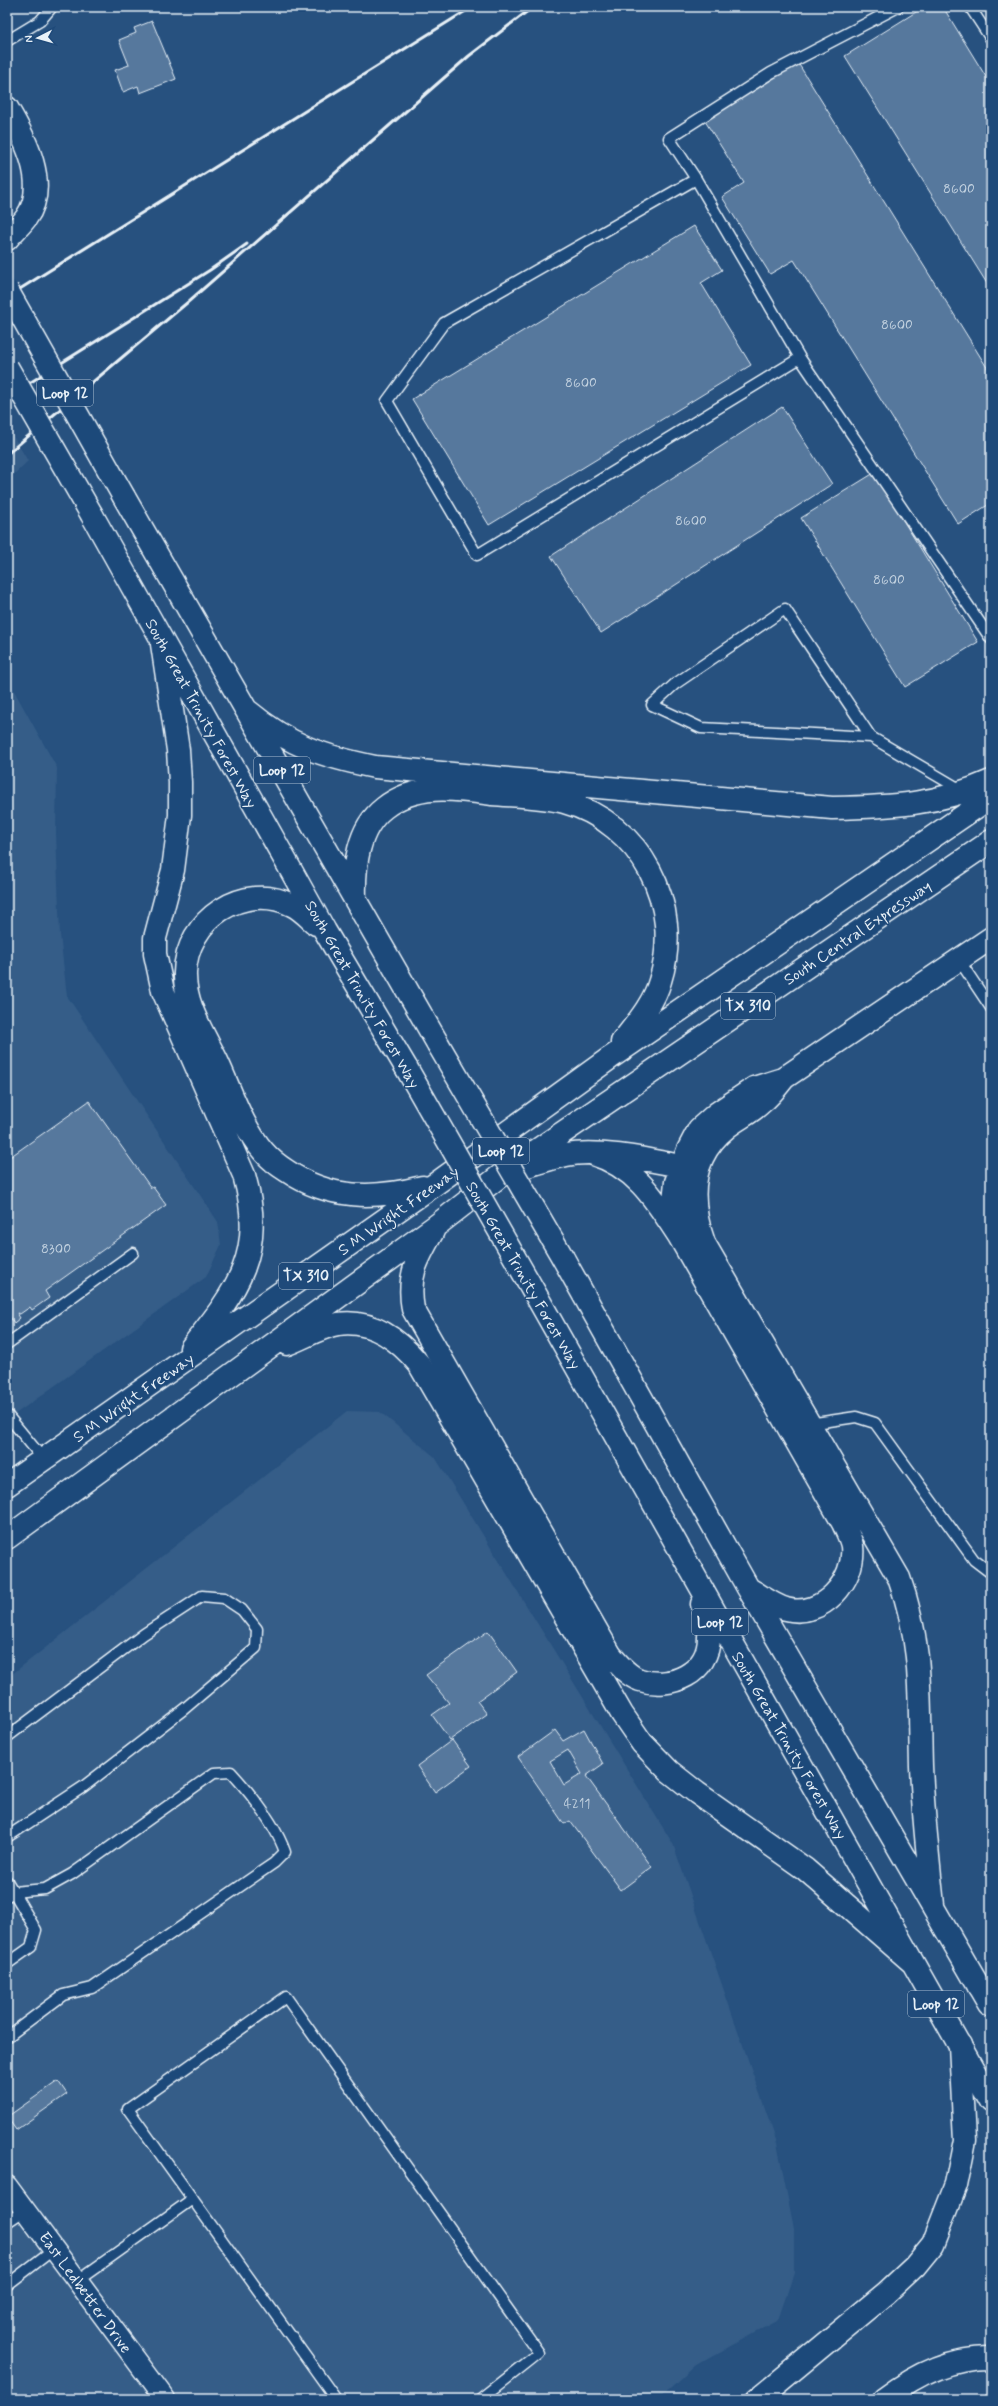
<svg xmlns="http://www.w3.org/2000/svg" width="998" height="2406" font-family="Mynerve,sans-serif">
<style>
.built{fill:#355d88}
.building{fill:#57789d;stroke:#e8f1f8;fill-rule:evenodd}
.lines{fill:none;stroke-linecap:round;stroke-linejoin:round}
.service-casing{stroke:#e8f1f8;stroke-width:13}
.minor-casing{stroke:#e8f1f8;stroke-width:23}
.primary-casing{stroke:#e8f1f8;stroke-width:25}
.motorway-casing{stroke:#e8f1f8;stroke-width:25}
.service{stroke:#1f4a7a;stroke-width:10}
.minor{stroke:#1f4a7a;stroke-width:20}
.primary{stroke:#1f4a7a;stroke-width:22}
.motorway{stroke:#1f4a7a;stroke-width:22}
.rail{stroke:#e8f1f8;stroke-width:3}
.primary-bridge-casing{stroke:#e8f1f8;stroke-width:25;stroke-linecap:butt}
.primary-bridge{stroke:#1f4a7a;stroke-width:22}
.labels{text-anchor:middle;stroke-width:3;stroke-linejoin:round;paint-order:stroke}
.number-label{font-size:14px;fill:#c4d3e1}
.shield{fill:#1f4a7a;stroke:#acbfd2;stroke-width:1}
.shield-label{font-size:15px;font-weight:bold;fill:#e8f1f8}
.street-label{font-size:16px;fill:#e8f1f8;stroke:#1f4a7a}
</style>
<rect width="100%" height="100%" fill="#27517f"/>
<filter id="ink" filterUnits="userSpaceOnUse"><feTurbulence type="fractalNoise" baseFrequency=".025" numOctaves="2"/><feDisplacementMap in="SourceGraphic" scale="8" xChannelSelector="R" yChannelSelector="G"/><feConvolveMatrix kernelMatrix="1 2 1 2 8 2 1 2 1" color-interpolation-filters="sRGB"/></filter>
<g filter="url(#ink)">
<path class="built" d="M 7,426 L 28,461 L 7,481 Z
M 7,678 L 57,768 L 56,833 L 60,935 L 67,996 L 218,1222 L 221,1245 L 206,1277 L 7,1420 Z
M 347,1411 L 380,1412 L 435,1457 L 673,1844 L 777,2143 L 794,2229 L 794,2273 L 778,2320 L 696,2365 L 659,2399 L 7,2399 L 7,1678 Z"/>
<path class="building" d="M 924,7 L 943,7 L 991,85 L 991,290 L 845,56 Z
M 152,21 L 176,79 L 140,93 L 138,86 L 123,92 L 115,70 L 129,65 L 119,40 L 136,33 L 134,28 Z
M 798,63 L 991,374 L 991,503 L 958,524 L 794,260 L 770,274 L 722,197 L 744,183 L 705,121 Z
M 694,226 L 722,270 L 701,283 L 751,365 L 489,525 L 412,399 Z
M 782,407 L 832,484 L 601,633 L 551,556 Z
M 874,473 L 978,642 L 905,687 L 801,518 Z
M 89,1101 L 151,1188 L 153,1187 L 166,1205 L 45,1291 L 49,1298 L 32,1310 L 30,1307 L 20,1314 L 17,1313 L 20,1318 L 14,1323 L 10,1317 L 7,1319 L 7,1159 Z
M 488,1631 L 517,1672 L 477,1701 L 487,1714 L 450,1740 L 432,1715 L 449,1703 L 426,1675 Z
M 584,1729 L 603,1764 L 586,1776 L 652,1867 L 621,1890 L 570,1821 L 564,1824 L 518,1757 L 555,1730 L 563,1741 ZM 568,1750 L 582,1774 L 564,1785 L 550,1761 Z
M 452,1740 L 471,1766 L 435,1792 L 417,1766 Z
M 58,2081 L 67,2094 L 16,2130 L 7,2117 Z"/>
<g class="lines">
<defs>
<path id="service" d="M 970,7 L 991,39
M 7,41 L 40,21 L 52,7
M 696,179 L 669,138 L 771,73 L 898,7
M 800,358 L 696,179 L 444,323 L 387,401 L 477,555 L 800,358 L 991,639
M 871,737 L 701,728 L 652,705 L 675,684 L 785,609 L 871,737 L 963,791
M 959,960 L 991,1008
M 7,1344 L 133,1253
M 7,1415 L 44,1460
M 809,1424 L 856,1417 L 875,1423 L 974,1560 L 991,1573
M 7,1737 L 144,1634 L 202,1596 L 224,1598 L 242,1610 L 257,1629 L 256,1648 L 184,1709 L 83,1787 L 7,1837
M 7,1881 L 36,1930 L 31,1947 L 7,1964
M 7,1896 L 13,1892 L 45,1889 L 72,1874 L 214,1773 L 231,1772 C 251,1794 275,1823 285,1852 L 274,1863 L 92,1988 L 63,1995 L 7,2037
M 7,2222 L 25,2210
M 77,2281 L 191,2200
M 7,2285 L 54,2249
M 336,2399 L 128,2109 L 286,1997 L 539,2353 L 481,2399"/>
<path id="minor" d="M 7,2186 L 165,2399"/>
<path id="primary" d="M 7,108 C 25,138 50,185 26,218 C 20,226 13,232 7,239
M 124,497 L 438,1044
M 92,515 L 325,931 L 407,1069
M 162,644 L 178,750 L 180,782 L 180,815 L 173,870 L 155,938 L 155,954 L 163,991 L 244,1175 C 266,1253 238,1289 191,1348
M 248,711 C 290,746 322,756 375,767 L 832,808 C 889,807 938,805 991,781
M 355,899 C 354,867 357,829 384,808 C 416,783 455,789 492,794 C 515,796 542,796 564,802 C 641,823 684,905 660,981 C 654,1003 636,1024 622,1042
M 316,924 C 309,918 301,909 292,905 C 243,881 186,920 185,973 C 184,1004 204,1034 217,1061 C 231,1091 242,1127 264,1152 C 270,1159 279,1166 287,1171 C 330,1200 375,1199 423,1187
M 593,1154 C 636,1167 656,1201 679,1236 L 843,1523 C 846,1530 851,1539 852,1546 C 856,1580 822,1619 786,1609 C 773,1605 763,1597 751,1590
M 524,1167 C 538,1163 552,1158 566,1155 C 602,1148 658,1162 695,1169
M 678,1230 L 674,1201 L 676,1182 L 688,1150 L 699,1129 L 717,1113 L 754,1088 L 783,1079
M 433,1231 C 417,1259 407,1276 413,1309 L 610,1654 C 618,1664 628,1676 640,1680 C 671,1690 709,1673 709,1637 C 710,1627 705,1614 702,1604
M 563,1258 L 748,1588 L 989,2004
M 528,1281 L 991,2101
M 287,1344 C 303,1338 321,1327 338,1324 C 372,1319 399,1340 419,1364 L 622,1714 L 642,1743 L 669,1771 L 697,1793 L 805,1869 L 913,1963
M 7,1485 L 434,1185 L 610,1058 L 991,797
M 7,1538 L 437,1225 L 505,1172 L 991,841
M 933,1905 C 928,1859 923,1813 921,1766 C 919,1698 923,1644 899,1578 L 704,1243 C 689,1201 689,1158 726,1128 C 737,1119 751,1113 761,1103 C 770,1096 777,1087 784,1078 L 991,938"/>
<path id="motorway" d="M 979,1987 L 991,1998
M 758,2399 L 886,2293 L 915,2266 L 933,2244 L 956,2185 L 965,2140 L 960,2045
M 884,2399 C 914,2376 952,2357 991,2358"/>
</defs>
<use href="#service" class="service-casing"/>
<use href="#minor" class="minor-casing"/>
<use href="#primary" class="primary-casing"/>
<use href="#motorway" class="motorway-casing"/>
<use href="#service" class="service"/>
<use href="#minor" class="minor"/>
<use href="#primary" class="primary"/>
<use href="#motorway" class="motorway"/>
<path class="rail" d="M 7,297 L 472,7
M 7,397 L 210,270 L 247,244
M 7,454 L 188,302 L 469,56 L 533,7"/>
<defs>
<path id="primary-bridge" d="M 7,290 L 124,497
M 7,367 L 92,515
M 438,1044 L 563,1258
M 407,1069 L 528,1281"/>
</defs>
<use href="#primary-bridge" class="primary-bridge-casing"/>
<use href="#primary-bridge" class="primary-bridge"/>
</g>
</g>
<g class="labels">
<g class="number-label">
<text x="959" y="193">8600</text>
<text x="897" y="329">8600</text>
<text x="581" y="387">8600</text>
<text x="691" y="525">8600</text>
<text x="889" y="584">8600</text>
<text x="56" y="1253">8300</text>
<text x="577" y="1808">4211</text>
</g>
<g class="shield">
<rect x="37" y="380" width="56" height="26" rx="3"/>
<rect x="254" y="757" width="56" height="26" rx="3"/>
<rect x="721" y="993" width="54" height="26" rx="3"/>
<rect x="473" y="1138" width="56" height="26" rx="3"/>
<rect x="279" y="1263" width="54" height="26" rx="3"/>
<rect x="692" y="1609" width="56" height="26" rx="3"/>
<rect x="908" y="1991" width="56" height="26" rx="3"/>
</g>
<g class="shield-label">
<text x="65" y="398">Loop 12</text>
<text x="282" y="775">Loop 12</text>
<text x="748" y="1011">TX 310</text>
<text x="501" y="1156">Loop 12</text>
<text x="306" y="1281">TX 310</text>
<text x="720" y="1627">Loop 12</text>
<text x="936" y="2009">Loop 12</text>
</g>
<g class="street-label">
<text transform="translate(202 713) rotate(61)" y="6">South Great Trinity Forest Way</text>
<text transform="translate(857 932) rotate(-34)" y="6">South Central Expressway</text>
<text transform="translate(363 994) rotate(60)" y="6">South Great Trinity Forest Way</text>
<text transform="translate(398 1210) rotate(-35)" y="6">S M Wright Freeway</text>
<text transform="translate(524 1275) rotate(60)" y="6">South Great Trinity Forest Way</text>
<text transform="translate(133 1397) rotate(-35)" y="6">S M Wright Freeway</text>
<text transform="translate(790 1745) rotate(60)" y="6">South Great Trinity Forest Way</text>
<text transform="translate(86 2292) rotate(54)" y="6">East Ledbetter Drive</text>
</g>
</g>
<rect width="998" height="2406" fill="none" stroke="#1f4a7a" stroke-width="24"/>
<rect x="12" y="12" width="974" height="2382" fill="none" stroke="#e8f1f8" stroke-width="1.5" filter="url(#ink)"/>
<g transform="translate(38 38) rotate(264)" stroke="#1f4a7a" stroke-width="3" paint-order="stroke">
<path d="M0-3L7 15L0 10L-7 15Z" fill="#e8f1f8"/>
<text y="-6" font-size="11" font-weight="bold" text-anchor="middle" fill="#e8f1f8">N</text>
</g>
</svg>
